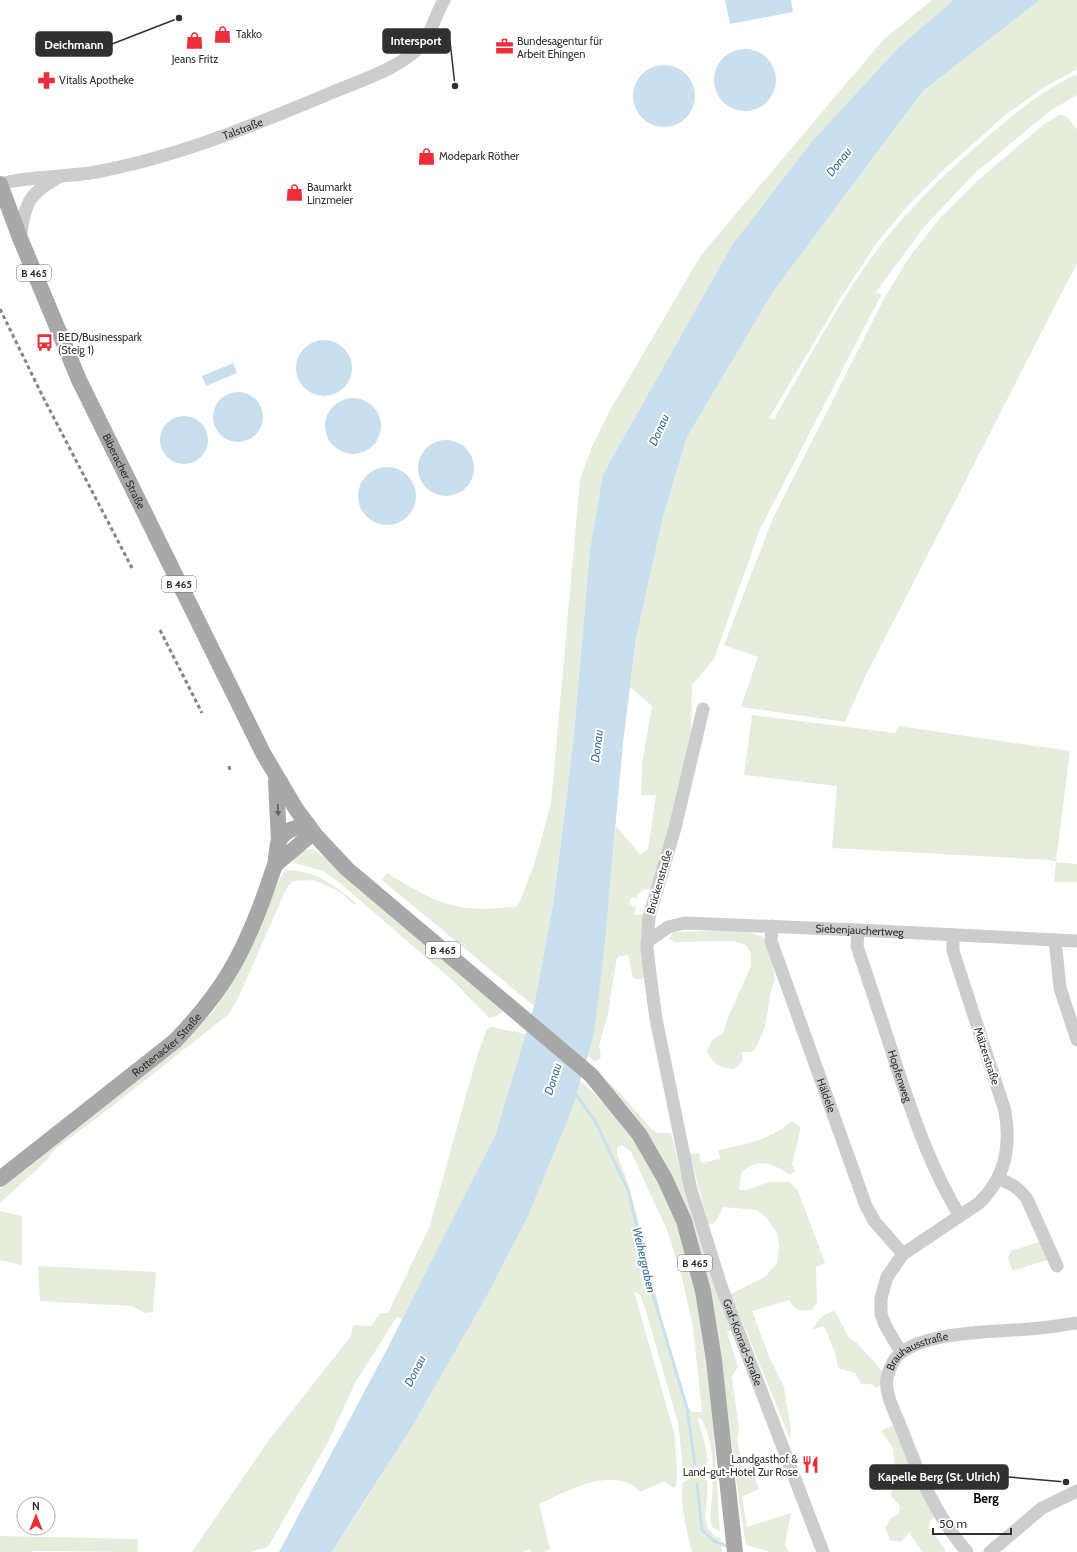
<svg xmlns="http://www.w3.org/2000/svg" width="1077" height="1552" font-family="Cabin,sans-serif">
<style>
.green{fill:#e6eddd;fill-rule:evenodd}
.water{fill:#c9dfed}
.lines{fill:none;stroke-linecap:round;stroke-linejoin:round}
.stream{stroke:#c9dfed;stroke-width:3}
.minor{stroke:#cdcdcd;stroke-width:13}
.major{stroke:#a8a8a8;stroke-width:16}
.rail{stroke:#858585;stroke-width:3;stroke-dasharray:4 3;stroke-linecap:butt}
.oneway{fill:#606060}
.labels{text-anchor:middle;stroke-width:4;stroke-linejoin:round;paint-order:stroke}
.shield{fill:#fff;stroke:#6e6e6e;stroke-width:1}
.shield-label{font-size:10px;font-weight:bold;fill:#303030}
.poi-label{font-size:11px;fill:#303030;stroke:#fff;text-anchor:start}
.street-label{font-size:11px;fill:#303030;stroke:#fff}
.water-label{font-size:12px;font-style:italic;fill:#3a7195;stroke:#fff}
.quarter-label{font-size:13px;font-weight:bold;fill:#000;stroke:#fff}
.leader{fill:none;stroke:#303030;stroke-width:1.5}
.callout-dot{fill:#303030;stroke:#fff;stroke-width:1.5}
.callout{fill:#303030;stroke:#303030;stroke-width:1.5}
.callout-label{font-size:12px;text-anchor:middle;font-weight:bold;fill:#fff}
</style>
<rect width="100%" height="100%" fill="#fff"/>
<path class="green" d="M 932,0 L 953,0 L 899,47 L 813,140 L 732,245 L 603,474 L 590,549 L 573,744 L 553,905 L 534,1006 L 382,880 L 387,873 C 437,904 458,914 518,906 L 535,862 L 551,803 L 580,480 L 591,449 L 609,412 L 701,255 L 883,40 Z
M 1040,0 L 1077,0 L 1077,69 L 1043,88 L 1004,116 L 940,173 L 905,209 L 878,241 L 841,297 L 769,418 L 774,419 C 805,365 835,309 871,258 C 904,212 947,171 991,134 C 1018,111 1044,89 1077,74 L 1077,95 L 1050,111 L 975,173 L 924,227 L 876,292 L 881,295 L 760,529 L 714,659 L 692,685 L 691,745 L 653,890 L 645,889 L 638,894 L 637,898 L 631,897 L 629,904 L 636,907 L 634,915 L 645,914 L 644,978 L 641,980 L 633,978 L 628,955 L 617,957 L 608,1014 L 599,1046 L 601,1057 L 596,1062 L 588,1056 L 594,1035 L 616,826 L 641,855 L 648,849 L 656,795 L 641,795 L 642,764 L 652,706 L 630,687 L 636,639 L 663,517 L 687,437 L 773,292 L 923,91 Z
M 1059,115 L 1066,116 L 1077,129 L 1077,263 L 864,679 L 845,722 L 741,707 L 758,657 L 724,645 L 773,518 L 885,297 L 910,256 L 941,217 L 977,181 L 1043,125 Z
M 752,715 L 895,733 L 899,726 L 1070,751 L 1056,862 L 1077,864 L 1077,882 L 1054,882 L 1056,862 L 1050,860 L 832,848 L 837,786 L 744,775 Z
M 312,849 L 326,858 L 503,1011 L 497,1016 L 489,1018 L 452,980 L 340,883 L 323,871 L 294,863 L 293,859 L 303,850 Z
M 285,870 C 317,870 332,884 356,903 L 355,905 L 337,890 L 313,880 L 293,881 L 286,889 L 241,992 L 229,1014 L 110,1108 L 55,1149 L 47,1160 L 0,1203 L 0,1189 L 46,1150 L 101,1108 L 108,1104 L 174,1049 L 213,1012 L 241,965 L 272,892 Z
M 709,931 L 746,931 L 763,937 L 772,958 L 775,980 L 771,991 L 765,1027 L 755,1050 L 750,1052 L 742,1052 L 742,1062 L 734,1069 C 720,1069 714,1064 707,1052 L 711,1041 L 723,1033 L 729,1015 L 751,966 L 751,954 L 746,945 L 733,941 L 675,942 L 669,939 L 673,932 Z
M 492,1027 L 526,1034 L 496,1133 L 402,1319 L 397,1317 L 355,1383 L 328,1442 L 268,1547 L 251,1552 L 192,1552 L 269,1440 L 351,1336 L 353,1325 L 371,1326 L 380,1313 L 388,1313 L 429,1228 L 477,1056 L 487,1029 Z
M 596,1071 L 621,1094 L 651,1129 L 658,1133 L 671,1133 L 688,1201 L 732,1330 L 727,1331 L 738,1367 L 732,1376 L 739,1430 L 737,1439 L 744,1477 L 753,1474 L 759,1489 L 742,1497 L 747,1527 L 791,1513 L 785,1545 L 789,1552 L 770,1552 L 746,1545 L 739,1501 L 720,1350 L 656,1148 L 633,1113 Z
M 580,1081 C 710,1188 710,1377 720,1532 L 712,1527 L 710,1519 C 713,1487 718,1446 700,1417 L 698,1419 L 706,1448 L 708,1462 C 702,1468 692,1474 683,1469 L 678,1423 L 645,1308 L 640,1295 L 634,1291 L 675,1436 L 677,1470 L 676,1486 L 673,1488 L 665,1481 L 640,1492 C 615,1464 567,1491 539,1504 L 550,1549 L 544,1552 L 532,1552 L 530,1549 L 523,1552 L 332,1552 C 374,1489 412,1424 450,1359 C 501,1270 550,1179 580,1081 ZM 622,1145 L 631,1152 L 667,1230 L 681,1274 L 693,1327 L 702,1412 L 692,1412 L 685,1403 L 662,1320 L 642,1233 L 627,1181 L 617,1154 L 617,1147 Z
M 792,1121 L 801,1127 L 792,1164 L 795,1171 L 790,1175 C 772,1163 758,1157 741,1173 L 739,1190 L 746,1190 L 769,1182 L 790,1182 L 798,1191 L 825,1263 L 816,1267 L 817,1303 L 812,1310 C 800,1311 795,1311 789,1300 L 752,1311 L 770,1359 L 784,1387 L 791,1430 L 790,1439 L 731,1294 L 766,1276 L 777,1263 L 779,1247 L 777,1233 L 766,1217 L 757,1210 L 723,1207 L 715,1223 L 708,1224 L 690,1154 L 699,1153 L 701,1163 L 720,1159 L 718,1150 C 746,1144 770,1140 792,1121 Z
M 0,1211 L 22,1216 L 22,1265 L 0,1260 Z
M 1042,1241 L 1050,1259 L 1012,1271 L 1008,1257 L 1011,1251 Z
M 38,1266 L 156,1272 L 153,1312 L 145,1313 L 132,1306 L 40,1301 Z
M 835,1311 L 849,1338 L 856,1342 L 882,1371 L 880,1385 L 876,1388 L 872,1384 L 861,1384 L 855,1373 L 838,1368 L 835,1352 L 824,1326 L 812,1330 C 818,1320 823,1313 835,1311 Z
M 893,1425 L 920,1490 L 934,1518 L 930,1520 L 929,1528 L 945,1549 L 945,1552 L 922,1552 L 909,1532 L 901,1542 L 890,1540 L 885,1528 L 891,1518 L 898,1514 L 900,1506 L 891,1496 L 895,1475 L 893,1448 L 881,1431 Z
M 694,1476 L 704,1477 L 707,1481 C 711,1504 694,1527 721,1539 L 722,1552 L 692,1552 C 687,1532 679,1503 683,1482 Z
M 0,1536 L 138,1539 L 138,1552 L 143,1552 L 32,1551 L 32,1552 L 0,1552 Z"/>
<path class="water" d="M 725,0 L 791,0 L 793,12 L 730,24 Z
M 953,0 L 1040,0 L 923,91 L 773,292 L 687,437 L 663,517 L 636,639 L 623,743 L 604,951 L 594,1035 L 571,1112 L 528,1216 L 485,1299 L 411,1428 L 332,1552 L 279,1552 L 386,1351 L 496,1133 L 534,1006 L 553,905 L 573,744 L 590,549 L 603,474 L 732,245 L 813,140 L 899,47 Z
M714 80a31 31 0 1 1 62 0a31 31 0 1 1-62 0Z
M633 96a31 31 0 1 1 62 0a31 31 0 1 1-62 0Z
M296 368a28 28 0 1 1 56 0a28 28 0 1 1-56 0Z
M 233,363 L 237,373 L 206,386 L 202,376 Z
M213 417a25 25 0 1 1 50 0a25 25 0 1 1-50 0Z
M325 426a28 28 0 1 1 56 0a28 28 0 1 1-56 0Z
M160 440a24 24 0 1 1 48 0a24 24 0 1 1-48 0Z
M418 468a28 28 0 1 1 56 0a28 28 0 1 1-56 0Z
M358 496a29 29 0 1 1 58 0a29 29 0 1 1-58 0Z"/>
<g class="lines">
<path class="stream" d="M 574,1092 L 595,1121 L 628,1190 L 651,1288 L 687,1408 L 695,1464
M 697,1484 L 702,1530 L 714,1541 L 729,1547"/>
<g class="minor">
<path id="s1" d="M 0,184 C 31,175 64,178 96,172 C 178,157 254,125 331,93 C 361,80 397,70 421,46 C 431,35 436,13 444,0"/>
<path d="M 20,238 C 23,223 24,204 36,193 C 41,187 50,182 57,178"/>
<path id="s2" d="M 703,709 L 675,828 L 649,917 L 647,948 L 650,974 L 656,1019 L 691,1190 L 721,1286 L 823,1552"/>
<path id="s3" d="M 772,926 L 771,941 L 866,1206 L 875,1222 L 903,1254"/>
<path id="s4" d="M 858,930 L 857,946 C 871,988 885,1029 898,1071 C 915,1121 932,1171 960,1216"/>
<path d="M 1055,940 L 1060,988 L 1077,1040"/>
<path id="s5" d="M 647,942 L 668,927 L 685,923 L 858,930 L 1077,941"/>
<path d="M 999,1179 C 1012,1184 1019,1188 1027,1199 L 1057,1266"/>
<path d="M 901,1352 L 885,1325 L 881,1314 L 881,1298 L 887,1277 L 903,1254 L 979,1203 C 1006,1177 1011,1146 1005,1111 L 953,951 L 953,935"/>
<path id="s6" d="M 967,1552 C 934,1513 920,1477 902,1430 C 896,1414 884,1394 887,1378 C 889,1369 894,1357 902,1352 C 931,1331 994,1332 1029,1329 C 1045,1328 1061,1325 1077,1323"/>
<path d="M 990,1552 L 1042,1508 L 1077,1491"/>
</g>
<g class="major">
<path id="s7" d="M 0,184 L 20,238 L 79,380 L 263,753 L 296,809 L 316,836 L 347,869 L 591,1075 L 639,1134 L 665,1179 L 684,1221 L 703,1291 L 714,1360 L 735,1552"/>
<path d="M 276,781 L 279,841"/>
<path d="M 275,865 L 313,833"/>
<path id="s8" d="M 0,1179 L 175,1041 C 223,991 243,955 266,891 C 269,882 272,873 275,865 C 277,857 276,848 279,841 C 284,830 297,827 308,825"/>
</g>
<path class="rail" d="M 0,309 L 43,397 L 132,568
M 160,630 L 202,713
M 229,766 L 230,770"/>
</g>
<defs><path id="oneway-solid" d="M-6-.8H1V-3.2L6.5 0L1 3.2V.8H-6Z"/></defs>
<use class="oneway" href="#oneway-solid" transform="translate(278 810) rotate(88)"/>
<defs>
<symbol id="shop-bare" viewBox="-9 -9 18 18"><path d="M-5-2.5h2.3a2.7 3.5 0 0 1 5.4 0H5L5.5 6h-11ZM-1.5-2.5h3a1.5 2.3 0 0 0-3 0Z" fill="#eb2e3a" stroke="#fff" stroke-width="2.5" paint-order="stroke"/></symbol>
<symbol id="office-bare" viewBox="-9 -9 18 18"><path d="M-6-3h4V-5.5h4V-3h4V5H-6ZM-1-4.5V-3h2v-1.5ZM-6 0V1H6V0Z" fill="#eb2e3a" stroke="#fff" stroke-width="2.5" paint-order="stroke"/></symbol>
<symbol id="pharmacy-bare" viewBox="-9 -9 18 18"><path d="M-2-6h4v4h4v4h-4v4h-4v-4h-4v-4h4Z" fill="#eb2e3a" stroke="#fff" stroke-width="2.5" paint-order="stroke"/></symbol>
<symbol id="bus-bare" viewBox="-9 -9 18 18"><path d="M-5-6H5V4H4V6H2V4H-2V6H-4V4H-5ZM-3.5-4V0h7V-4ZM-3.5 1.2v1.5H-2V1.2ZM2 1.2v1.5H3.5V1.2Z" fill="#eb2e3a" stroke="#fff" stroke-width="2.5" paint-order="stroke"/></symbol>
<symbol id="restaurant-bare" viewBox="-9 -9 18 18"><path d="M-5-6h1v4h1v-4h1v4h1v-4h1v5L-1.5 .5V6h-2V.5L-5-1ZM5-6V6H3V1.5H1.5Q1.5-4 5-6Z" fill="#eb2e3a" stroke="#fff" stroke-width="2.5" paint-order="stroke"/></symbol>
</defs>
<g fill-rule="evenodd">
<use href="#shop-bare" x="210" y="22" width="25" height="25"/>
<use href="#shop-bare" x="182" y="28" width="25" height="25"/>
<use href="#office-bare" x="492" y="34" width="25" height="25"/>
<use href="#pharmacy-bare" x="34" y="68" width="25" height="25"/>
<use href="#shop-bare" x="414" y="144" width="25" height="25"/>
<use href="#shop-bare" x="282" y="180" width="25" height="25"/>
<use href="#bus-bare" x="32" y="330" width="25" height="25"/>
<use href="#restaurant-bare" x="798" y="1452" width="25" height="25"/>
</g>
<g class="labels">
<g class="shield">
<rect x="17" y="265" width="34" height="16" rx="3"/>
<rect x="162" y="576" width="34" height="16" rx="3"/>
<rect x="426" y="942" width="34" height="16" rx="3"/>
<rect x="678" y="1255" width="34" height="16" rx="3"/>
</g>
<g class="shield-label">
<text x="34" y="277">B 465</text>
<text x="179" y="588">B 465</text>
<text x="443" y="954">B 465</text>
<text x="695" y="1267">B 465</text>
</g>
<g class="poi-label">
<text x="236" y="38">Takko</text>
<text x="517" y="45">Bundesagentur für<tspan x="517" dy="13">Arbeit Ehingen</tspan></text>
<text x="195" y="63" text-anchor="middle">Jeans Fritz</text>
<text x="59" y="84">Vitalis Apotheke</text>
<text x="439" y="160">Modepark Röther</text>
<text x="307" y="191">Baumarkt<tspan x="307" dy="13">Linzmeier</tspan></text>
<text x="58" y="341">BED/Businesspark<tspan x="58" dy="13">(Steig 1)</tspan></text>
<text x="798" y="1463" text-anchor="end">Landgasthof &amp;<tspan x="798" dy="13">Land-gut-Hotel Zur Rose</tspan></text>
</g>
<g class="street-label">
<text dy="4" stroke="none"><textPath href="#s1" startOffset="250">Talstraße</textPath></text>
<text dy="4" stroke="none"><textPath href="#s7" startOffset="313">Biberacher Straße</textPath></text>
<text transform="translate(659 882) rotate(-74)" y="4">Brückenstraße</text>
<text dy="4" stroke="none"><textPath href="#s5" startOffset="218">Siebenjauchertweg</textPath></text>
<text dy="4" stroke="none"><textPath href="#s8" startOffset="214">Rottenacker Straße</textPath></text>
<text transform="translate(987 1056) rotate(72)" y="4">Mälzerstraße</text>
<text dy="4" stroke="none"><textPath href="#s4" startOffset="153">Hopfenweg</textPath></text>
<text dy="4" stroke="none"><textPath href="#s3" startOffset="179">Häldele</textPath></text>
<text dy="4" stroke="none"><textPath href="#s2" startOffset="653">Graf-Konrad-Straße</textPath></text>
<text dy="4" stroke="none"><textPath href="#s6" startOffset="238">Brauhausstraße</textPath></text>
</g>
<g class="water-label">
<text transform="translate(839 162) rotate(-52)" y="4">Donau</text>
<text transform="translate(659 430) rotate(-66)" y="4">Donau</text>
<text transform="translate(597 746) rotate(-83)" y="4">Donau</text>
<text transform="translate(553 1079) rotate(-73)" y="4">Donau</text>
<text transform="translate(644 1260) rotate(77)" y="4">Weihergraben</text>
<text transform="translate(415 1371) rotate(-63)" y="4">Donau</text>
</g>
<g class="quarter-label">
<text x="986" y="1503">Berg</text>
</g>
</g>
<path class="leader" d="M455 86L450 41M179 18L112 44M1066 1482L1008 1477"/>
<g class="callout-dot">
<circle cx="455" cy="86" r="4"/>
<circle cx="179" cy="18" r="4"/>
<circle cx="1066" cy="1482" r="4"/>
</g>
<g class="callout">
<rect x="383" y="29" width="67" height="24" rx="4"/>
<rect x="36" y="32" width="76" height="24" rx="4"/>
<rect x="870" y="1465" width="138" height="24" rx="4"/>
</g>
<g class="callout-label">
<text x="416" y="45">Intersport</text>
<text x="74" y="49">Deichmann</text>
<text x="939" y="1481">Kapelle Berg (St. Ulrich)</text>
</g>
<g transform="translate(36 1516)"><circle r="19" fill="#ffffff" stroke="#acacac"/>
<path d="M0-3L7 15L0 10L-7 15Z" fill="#eb2e3a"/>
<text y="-6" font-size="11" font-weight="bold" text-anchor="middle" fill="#303030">N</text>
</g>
<path d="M933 1528v6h78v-6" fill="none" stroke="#303030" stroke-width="2"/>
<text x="939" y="1528" font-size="12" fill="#303030" stroke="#ffffff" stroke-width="3" paint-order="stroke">50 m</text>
</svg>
